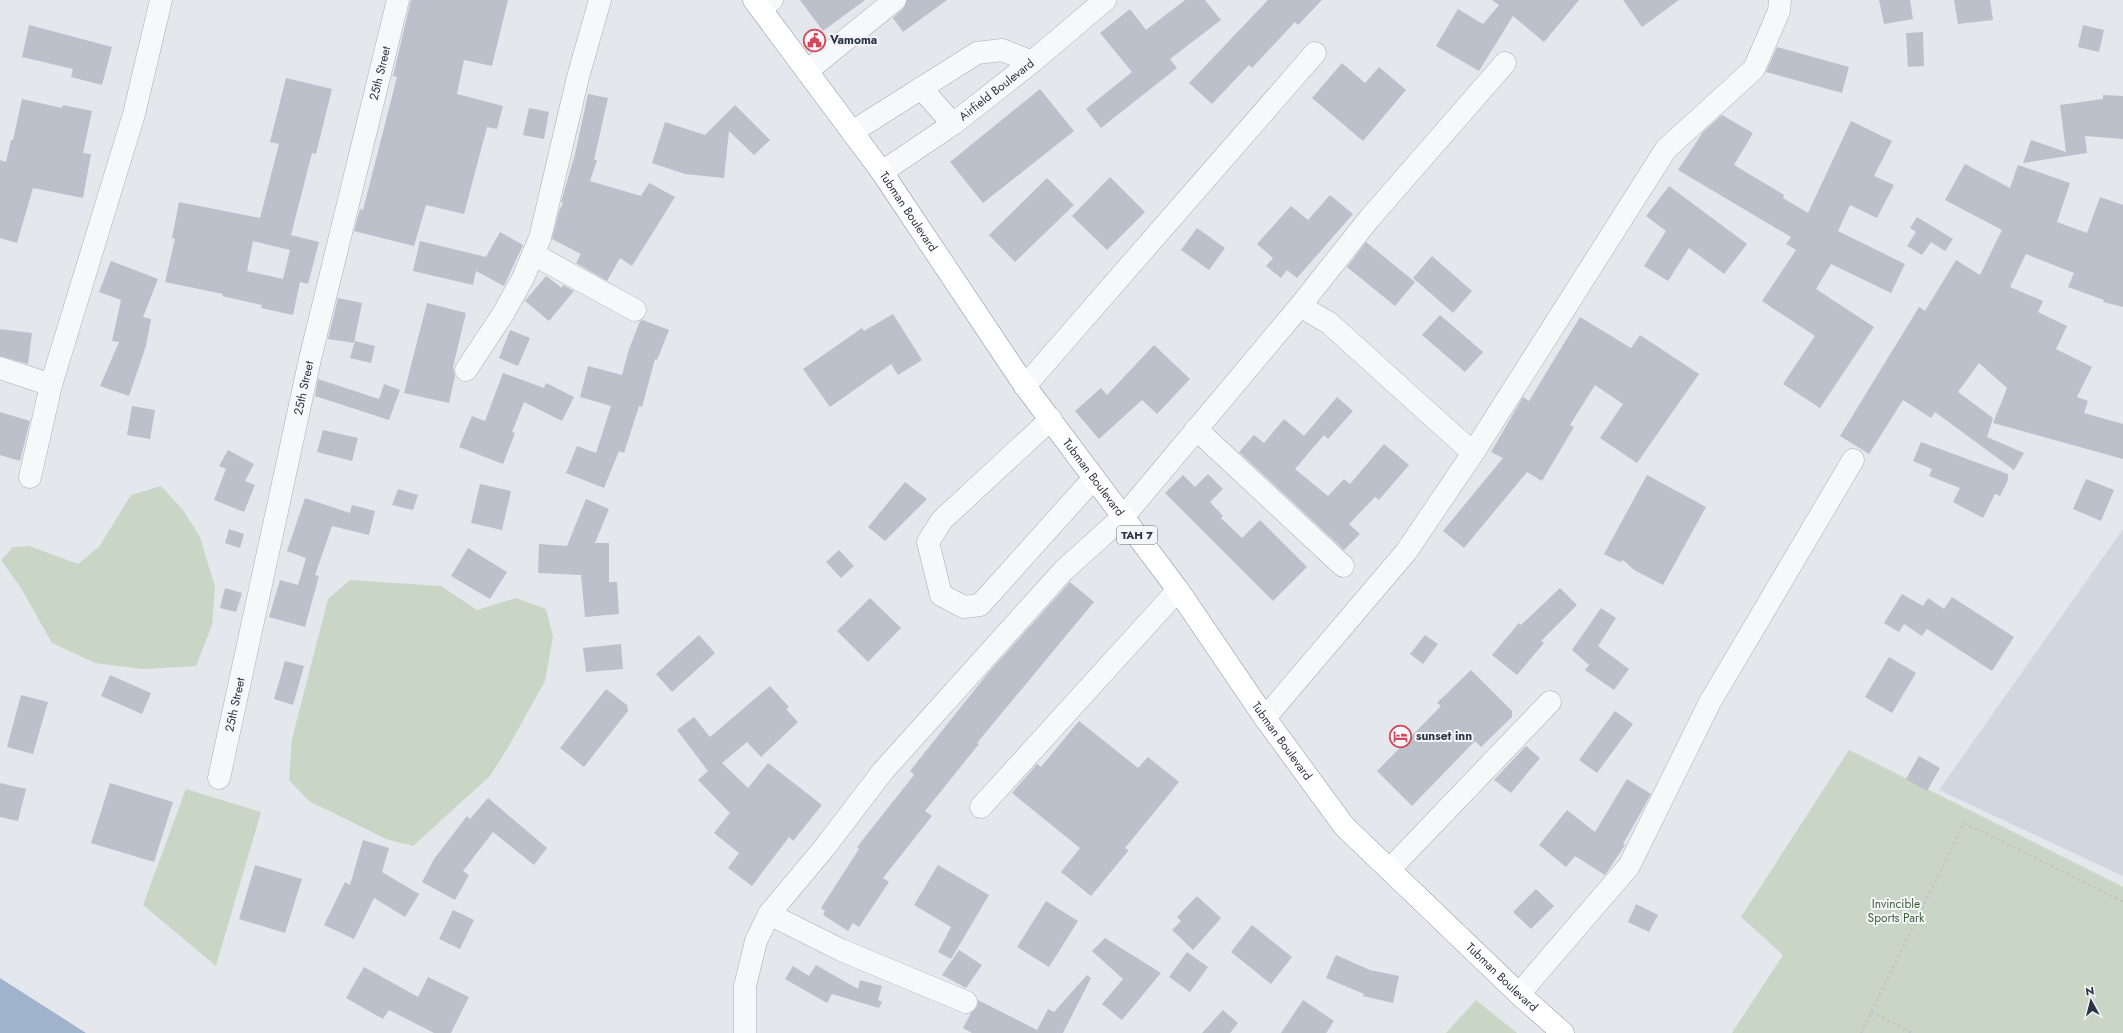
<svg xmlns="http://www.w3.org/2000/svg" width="2123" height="1033" font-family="Jost,sans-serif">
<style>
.built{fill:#d2d6de}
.green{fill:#c9d6c5}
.water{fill:#9fb4cc}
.building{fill:#bbc0ca;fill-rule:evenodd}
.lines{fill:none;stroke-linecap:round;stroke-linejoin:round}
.minor-casing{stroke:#a9aeb7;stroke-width:23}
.highway-casing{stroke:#8b94a3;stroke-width:23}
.path{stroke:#c2c5cb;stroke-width:2.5;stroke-dasharray:3 3;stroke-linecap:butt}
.minor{stroke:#f7f8fa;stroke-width:22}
.highway{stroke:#fff;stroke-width:22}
.labels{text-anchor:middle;stroke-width:4;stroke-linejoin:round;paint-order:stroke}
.shield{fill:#f4f6f9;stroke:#676e7b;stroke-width:1}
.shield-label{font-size:11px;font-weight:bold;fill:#2b3445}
.poi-label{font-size:12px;font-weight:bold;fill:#2b3445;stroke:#f4f6f9;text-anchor:start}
.street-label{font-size:12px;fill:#2b3445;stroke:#f4f6f9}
.park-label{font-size:12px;fill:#3f6138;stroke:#f4f6f9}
</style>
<rect width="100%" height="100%" fill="#e4e7ec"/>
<path class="built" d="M 2123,529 L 2123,876 L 1939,790 Z"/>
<path class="green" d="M 161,486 L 183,510 L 200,537 L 215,587 L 212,625 L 196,666 L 143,669 L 95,663 L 52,643 L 21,588 L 1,560 L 13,547 L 29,546 L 78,564 L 99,547 L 131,495 Z
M 350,580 L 441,586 L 477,610 L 516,598 L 546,609 L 553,637 L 545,681 L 510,744 L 490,776 L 413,846 L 386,839 L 309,801 L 289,780 L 292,739 L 328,599 Z
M 1849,750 L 2123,887 L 2123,1033 L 1732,1033 L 1783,955 L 1741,917 Z
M 186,789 L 261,812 L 216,966 L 143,905 Z
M 1476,1000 L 1517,1033 L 1446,1033 Z"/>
<path class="water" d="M 0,978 L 86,1033 L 0,1033 Z"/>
<path class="building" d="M 411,0 L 508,0 L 492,66 L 464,60 L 457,94 L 503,106 L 497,129 L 487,127 L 464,214 L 426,205 L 414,246 L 354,231 L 360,209 L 363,210 L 397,77 L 393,76 Z
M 800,0 L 865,0 L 823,31 Z
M 907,0 L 947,0 L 903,32 L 893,18 L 903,9 Z
M 1185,0 L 1205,0 L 1221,20 L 1170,59 L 1177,68 L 1101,128 L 1086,109 L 1132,72 L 1100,33 L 1130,9 L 1146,30 Z
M 1268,0 L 1322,0 L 1298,25 L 1295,22 L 1252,68 L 1249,65 L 1212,104 L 1189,83 Z
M 1492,0 L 1579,0 L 1544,42 L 1513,16 L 1479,71 L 1436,46 L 1458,9 L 1483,24 L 1499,5 Z
M 1623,0 L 1679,0 L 1642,27 Z
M 1879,0 L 1910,0 L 1913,19 L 1884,24 Z
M 1954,0 L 1990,0 L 1993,20 L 1958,24 Z
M 29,25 L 112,47 L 102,85 L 71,77 L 73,69 L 22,57 Z
M 2083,25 L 2104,30 L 2099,52 L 2078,47 Z
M 1923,32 L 1924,66 L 1908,67 L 1906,33 Z
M 1777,47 L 1849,67 L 1842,93 L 1766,72 Z
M 1342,63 L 1365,83 L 1379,67 L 1406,90 L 1363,141 L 1312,98 Z
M 286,78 L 332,89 L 316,154 L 312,153 L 291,235 L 319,242 L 308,284 L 300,282 L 293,315 L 261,308 L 262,305 L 222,296 L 223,294 L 165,282 L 175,239 L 172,238 L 179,202 L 260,218 L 279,144 L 270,142 ZM 253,241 L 290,250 L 283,279 L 247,271 Z
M 1040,89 L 1074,131 L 983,203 L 950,162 Z
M 588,94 L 608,98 L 594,160 L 597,160 L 590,181 L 641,196 L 649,183 L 675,197 L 632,266 L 620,258 L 607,281 L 576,263 L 581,254 L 552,239 L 559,211 L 563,203 L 561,202 L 575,154 Z
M 2103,95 L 2123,96 L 2123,139 L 2085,136 L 2087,153 L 2023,163 L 2031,140 L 2066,152 L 2060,105 L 2103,99 Z
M 22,99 L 62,108 L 63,105 L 92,111 L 83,153 L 91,154 L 83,198 L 33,188 L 17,243 L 0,238 L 0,160 L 6,162 L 11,140 L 13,140 Z
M 735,105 L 770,140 L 754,155 L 729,131 L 724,178 L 685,174 L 652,163 L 665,122 L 705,135 Z
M 529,108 L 549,112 L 544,139 L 523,135 Z
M 1722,115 L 1753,133 L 1734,165 L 1784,195 L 1783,198 L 1808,213 L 1851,121 L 1892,141 L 1874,176 L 1894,185 L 1877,218 L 1850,205 L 1838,231 L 1905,264 L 1891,293 L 1831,264 L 1816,289 L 1874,327 L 1820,408 L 1783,384 L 1815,336 L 1762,301 L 1796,250 L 1786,244 L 1791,237 L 1678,170 L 1703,132 Z
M 1965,164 L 2010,188 L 2018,165 L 2070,183 L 2057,222 L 2087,233 L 2100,197 L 2123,205 L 2123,307 L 2103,302 L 2104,300 L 2068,287 L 2074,273 L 2026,254 L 2010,287 L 2043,301 L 2038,312 L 2067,326 L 2056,349 L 2092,367 L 2077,397 L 2088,401 L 2084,413 L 2123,424 L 2123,459 L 1993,423 L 2007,388 L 1979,363 L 1958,392 L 1993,418 L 1987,437 L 2024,453 L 2014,470 L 1935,412 L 1931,418 L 1903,400 L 1869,454 L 1840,436 L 1919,307 L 1925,311 L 1956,260 L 1980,275 L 2002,230 L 1945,200 Z
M 1110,177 L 1145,212 L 1107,250 L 1072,216 Z
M 1047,178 L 1074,205 L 1015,262 L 989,235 Z
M 1669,186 L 1747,244 L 1724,274 L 1689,248 L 1668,281 L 1644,266 L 1666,231 L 1646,216 Z
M 1330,195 L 1353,214 L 1297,278 L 1287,270 L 1281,278 L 1266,266 L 1273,258 L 1257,244 L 1291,206 L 1308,220 Z
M 1917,217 L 1953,239 L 1945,251 L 1931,242 L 1922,255 L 1907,246 L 1916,232 L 1910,228 Z
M 1197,228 L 1225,248 L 1209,270 L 1181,250 Z
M 500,232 L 523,245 L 504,286 L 476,271 L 473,285 L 413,271 L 420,241 L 486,257 Z
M 1366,242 L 1415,282 L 1395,306 L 1347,267 Z
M 1432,256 L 1472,291 L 1453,313 L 1413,278 Z
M 111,261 L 158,279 L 143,317 L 151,319 L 146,346 L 129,396 L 100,386 L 119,342 L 112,341 L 121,300 L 99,292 Z
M 546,276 L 562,288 L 563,285 L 574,291 L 549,321 L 525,301 Z
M 338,298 L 362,303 L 354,343 L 328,339 Z
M 427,303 L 466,313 L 453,367 L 455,376 L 449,403 L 404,393 Z
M 893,314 L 922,360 L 898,375 L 891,364 L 830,407 L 803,369 L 862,328 L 864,331 Z
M 1440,315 L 1483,352 L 1465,372 L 1422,335 Z
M 1580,317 L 1631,348 L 1640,335 L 1699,374 L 1637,463 L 1600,438 L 1623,404 L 1595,385 L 1570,425 L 1574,427 L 1542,481 L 1527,472 L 1464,548 L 1443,531 L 1503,458 L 1491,452 L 1523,397 L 1529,401 Z
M 643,320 L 669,330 L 657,360 L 655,359 L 642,407 L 639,406 L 624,453 L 619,451 L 604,488 L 566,473 L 577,446 L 596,453 L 611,406 L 580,397 L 588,366 L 622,375 L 629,349 L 640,321 Z
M 0,329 L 32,333 L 28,364 L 0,356 Z
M 510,330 L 530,338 L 518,366 L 499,358 Z
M 355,341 L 375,346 L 371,363 L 350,358 Z
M 1154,345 L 1190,379 L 1157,414 L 1142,400 L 1099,439 L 1075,411 L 1101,388 L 1107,395 Z
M 503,373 L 544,388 L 546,383 L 574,397 L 562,421 L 524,402 L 512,432 L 515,433 L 503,464 L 459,447 L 472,416 L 485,421 Z
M 318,379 L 379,399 L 384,384 L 400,390 L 389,420 L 315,396 Z
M 1337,397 L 1353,411 L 1328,439 L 1324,435 L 1295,469 L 1328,496 L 1344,479 L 1350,484 L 1384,444 L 1409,465 L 1379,500 L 1375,497 L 1349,524 L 1360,534 L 1344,550 L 1239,452 L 1254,435 L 1264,443 L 1284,419 L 1304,436 Z
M 132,406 L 155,410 L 150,439 L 127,435 Z
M 0,412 L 30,421 L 20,461 L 0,455 Z
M 323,430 L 358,438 L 352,461 L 317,452 Z
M 1921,442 L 2008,474 L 2008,480 L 2000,496 L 1995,494 L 1983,518 L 1953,502 L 1960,488 L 1929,476 L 1932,469 L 1913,461 Z
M 228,450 L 254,464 L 245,481 L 255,485 L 244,512 L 214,500 L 226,469 L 219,466 Z
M 1208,474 L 1223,489 L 1210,502 L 1223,516 L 1221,518 L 1242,538 L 1260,520 L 1307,567 L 1273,601 L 1165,493 L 1183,475 L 1195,487 Z
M 1647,475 L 1706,507 L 1663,585 L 1634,570 L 1623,560 L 1620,562 L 1604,554 Z
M 2086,479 L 2114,490 L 2101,521 L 2073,509 Z
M 905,482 L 927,499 L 885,541 L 868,527 Z
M 480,484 L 511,491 L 502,530 L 471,523 Z
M 398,489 L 418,495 L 413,510 L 392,505 Z
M 305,498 L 350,513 L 352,505 L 375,511 L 369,535 L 332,526 L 315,575 L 319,576 L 305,627 L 269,617 L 280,580 L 298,585 L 306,558 L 287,551 Z
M 586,499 L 609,509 L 595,543 L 609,543 L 609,582 L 617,582 L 619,614 L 585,617 L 581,575 L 538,573 L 539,544 L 567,546 Z
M 229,529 L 244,534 L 240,548 L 225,543 Z
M 468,548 L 507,572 L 490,599 L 451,576 Z
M 839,550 L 854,566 L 841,578 L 826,562 Z
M 1070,582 L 1094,602 L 977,743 L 979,744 L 925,811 L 932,816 L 883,878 L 889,882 L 859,927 L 853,923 L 848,931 L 823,915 L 825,911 L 821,908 L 859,849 L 857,847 L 914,775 L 910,771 L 988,673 Z
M 225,588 L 242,593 L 236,612 L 220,608 Z
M 1560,588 L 1577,605 L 1541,641 L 1544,643 L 1517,675 L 1492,655 L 1519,623 L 1521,625 Z
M 1902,594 L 1923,606 L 1928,598 L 1944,609 L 1952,597 L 2014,637 L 1992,671 L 1927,629 L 1922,636 L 1904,624 L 1899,632 L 1884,623 Z
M 870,598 L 901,628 L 868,662 L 837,631 Z
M 1601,608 L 1616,618 L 1598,646 L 1629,669 L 1614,690 L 1585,670 L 1589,665 L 1572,650 Z
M 699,635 L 715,653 L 672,692 L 656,674 Z
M 1425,635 L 1438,644 L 1423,664 L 1410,654 Z
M 621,644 L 623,669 L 586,672 L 583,648 Z
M 1889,657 L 1916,673 L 1892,713 L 1865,697 Z
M 285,661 L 304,666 L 293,705 L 274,699 Z
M 1471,670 L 1512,711 L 1512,717 L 1481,747 L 1475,741 L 1412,806 L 1377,771 L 1441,706 L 1437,703 Z
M 110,675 L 151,693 L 142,714 L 101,696 Z
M 770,686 L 789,707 L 786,709 L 798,722 L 761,757 L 747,742 L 722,763 L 748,788 L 768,763 L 822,805 L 793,841 L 789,837 L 752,886 L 728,868 L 739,853 L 714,833 L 730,813 L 698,780 L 708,771 L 677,730 L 694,717 L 710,737 Z
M 606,689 L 627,705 L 628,711 L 584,767 L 560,748 Z
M 21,695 L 48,702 L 33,754 L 7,747 Z
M 1615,711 L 1633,724 L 1597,773 L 1579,760 Z
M 1079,721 L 1138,768 L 1148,757 L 1179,782 L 1125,848 L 1129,850 L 1091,896 L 1061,872 L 1080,848 L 1012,793 L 1037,764 L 1041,767 Z
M 1526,746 L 1540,758 L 1511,793 L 1494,780 Z
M 1919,756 L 1940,768 L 1927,791 L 1906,779 Z
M 1627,779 L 1651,794 L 1623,844 L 1625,845 L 1605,875 L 1575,856 L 1566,867 L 1539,845 L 1567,810 L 1595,832 Z
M 0,783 L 26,789 L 18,821 L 0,817 Z
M 110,783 L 173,802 L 154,862 L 91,843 Z
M 488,798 L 547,848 L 534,865 L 493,832 L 463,871 L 469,875 L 455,900 L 422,882 L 434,859 L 467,816 L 470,819 Z
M 363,840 L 389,848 L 382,872 L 419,894 L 405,917 L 374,898 L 354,939 L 324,925 L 345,882 L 350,885 Z
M 255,865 L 302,879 L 285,933 L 239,919 Z
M 938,865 L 989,895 L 951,959 L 938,952 L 951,927 L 914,905 Z
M 1536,889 L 1554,906 L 1531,929 L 1513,912 Z
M 1197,896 L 1221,918 L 1193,950 L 1172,930 L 1181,921 L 1177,917 Z
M 1046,901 L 1078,921 L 1049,967 L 1017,947 Z
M 1636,904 L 1658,915 L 1649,932 L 1628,922 Z
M 453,910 L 474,920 L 460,949 L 439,939 Z
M 1252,925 L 1292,957 L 1271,984 L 1231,952 Z
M 1105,938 L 1161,973 L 1122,1020 L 1102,1004 L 1123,979 L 1092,951 Z
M 959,950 L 982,965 L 966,988 L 942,975 Z
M 1187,952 L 1208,967 L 1190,992 L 1169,977 Z
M 1336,955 L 1370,970 L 1399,976 L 1393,1003 L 1363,996 L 1364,994 L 1326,978 Z
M 816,965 L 858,989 L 860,980 L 882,986 L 878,1000 L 882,1002 L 879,1008 L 832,994 L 827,1003 L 785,979 L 793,966 L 809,976 Z
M 364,967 L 418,997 L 428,977 L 469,997 L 451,1033 L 434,1033 L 389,1010 L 383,1019 L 346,998 Z
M 1087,975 L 1091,978 L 1063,1033 L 972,1033 L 963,1028 L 971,1013 L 977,1007 L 978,1000 L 1037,1030 L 1048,1009 L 1054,1012 Z
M 1303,1000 L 1334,1021 L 1326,1033 L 1281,1033 Z
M 1223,1010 L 1238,1023 L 1230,1033 L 1202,1033 Z"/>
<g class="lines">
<defs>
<g id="minor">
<path d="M 760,8 L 772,0"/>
<path d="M 807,71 L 895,0"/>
<path d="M 921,88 L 953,124"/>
<path d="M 852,132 L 977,53 L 1002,50 L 1032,62"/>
<path id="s1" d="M 882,172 L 953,124 L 1032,62 L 1105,0"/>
<path d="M 533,254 L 635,310"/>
<path d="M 1300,306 L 1369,219 L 1505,63"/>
<path d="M 0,368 L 51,385"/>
<path d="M 466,370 L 503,314 L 523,278 L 540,238 L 578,77 L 600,0"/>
<path d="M 1025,386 L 1315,53"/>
<path d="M 1051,419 L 942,520 L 928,542 L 941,595 L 964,607 L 980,605 L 1094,478"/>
<path d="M 1196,429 L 1343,566"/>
<path d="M 30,477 L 51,385 L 134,114 L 161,0"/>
<path d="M 1265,718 L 1406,552 L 1473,453 L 1666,149 L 1754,69 L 1779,11 L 1780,0"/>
<path id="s2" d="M 219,778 L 310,359 L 398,0"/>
<path d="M 981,807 L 1178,590"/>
<path d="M 1390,869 L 1550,702"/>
<path d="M 769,914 L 841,950 L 966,1002"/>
<path d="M 1519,994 L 1629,866 L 1710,702 L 1853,460"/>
<path d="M 745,1033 L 745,986 L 756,941 L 769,914 L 825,847 L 883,771 L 1063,571 L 1124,516 L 1300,306 L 1329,323 L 1473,453"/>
</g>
<g id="highway">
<path id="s3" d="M 754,0 L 882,172 L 1025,386 L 1178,590 L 1265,718 L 1344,826 L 1519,994 L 1563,1033"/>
</g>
</defs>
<use href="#minor" class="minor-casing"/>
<use href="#highway" class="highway-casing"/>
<path class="path" d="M 1871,1012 L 1912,1033
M 1861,1033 L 1964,823 L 2123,902"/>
<use href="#minor" class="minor"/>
<use href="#highway" class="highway"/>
</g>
<defs>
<symbol id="civic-ring" viewBox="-11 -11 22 22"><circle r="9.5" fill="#f4f6f9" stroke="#d1495b" stroke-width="1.5"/><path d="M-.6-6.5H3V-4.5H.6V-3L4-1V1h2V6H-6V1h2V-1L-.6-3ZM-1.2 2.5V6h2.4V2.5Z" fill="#d1495b"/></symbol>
<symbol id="hotel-ring" viewBox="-11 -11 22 22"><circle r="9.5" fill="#f4f6f9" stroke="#d1495b" stroke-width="1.5"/><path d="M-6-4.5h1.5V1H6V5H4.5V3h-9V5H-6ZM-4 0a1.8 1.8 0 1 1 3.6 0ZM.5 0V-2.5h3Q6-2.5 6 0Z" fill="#d1495b"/></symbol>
</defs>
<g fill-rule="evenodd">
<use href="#civic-ring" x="802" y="28" width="25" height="25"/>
<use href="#hotel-ring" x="1388" y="724" width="25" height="25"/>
</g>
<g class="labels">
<rect class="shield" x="1117" y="526" width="40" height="18" rx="3"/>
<g class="shield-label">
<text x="1137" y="539">TAH 7</text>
</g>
<g class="poi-label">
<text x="830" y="44">Vamoma</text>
<text x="1416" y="740">sunset inn</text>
</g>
<g class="street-label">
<text dy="4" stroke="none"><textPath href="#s2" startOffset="723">25th Street</textPath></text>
<text dy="4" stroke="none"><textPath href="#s1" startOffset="141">Airfield Boulevard</textPath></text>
<text dy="4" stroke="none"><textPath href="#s3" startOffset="262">Tubman Boulevard</textPath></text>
<text dy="4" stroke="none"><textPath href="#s2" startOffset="399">25th Street</textPath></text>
<text dy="4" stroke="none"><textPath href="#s3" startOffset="586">Tubman Boulevard</textPath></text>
<text dy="4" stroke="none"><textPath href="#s2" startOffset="75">25th Street</textPath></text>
<text dy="4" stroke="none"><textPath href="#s3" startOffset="910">Tubman Boulevard</textPath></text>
<text dy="4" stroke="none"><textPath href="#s3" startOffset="1234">Tubman Boulevard</textPath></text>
</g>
<g class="park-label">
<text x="1896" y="908">Invincible<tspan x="1896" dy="14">Sports Park</tspan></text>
</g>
</g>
<g transform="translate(2091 1001) rotate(353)" stroke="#f4f6f9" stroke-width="3" paint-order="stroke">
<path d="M0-3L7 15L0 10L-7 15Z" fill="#2b3445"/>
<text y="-6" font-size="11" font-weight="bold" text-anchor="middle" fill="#2b3445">N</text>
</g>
</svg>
